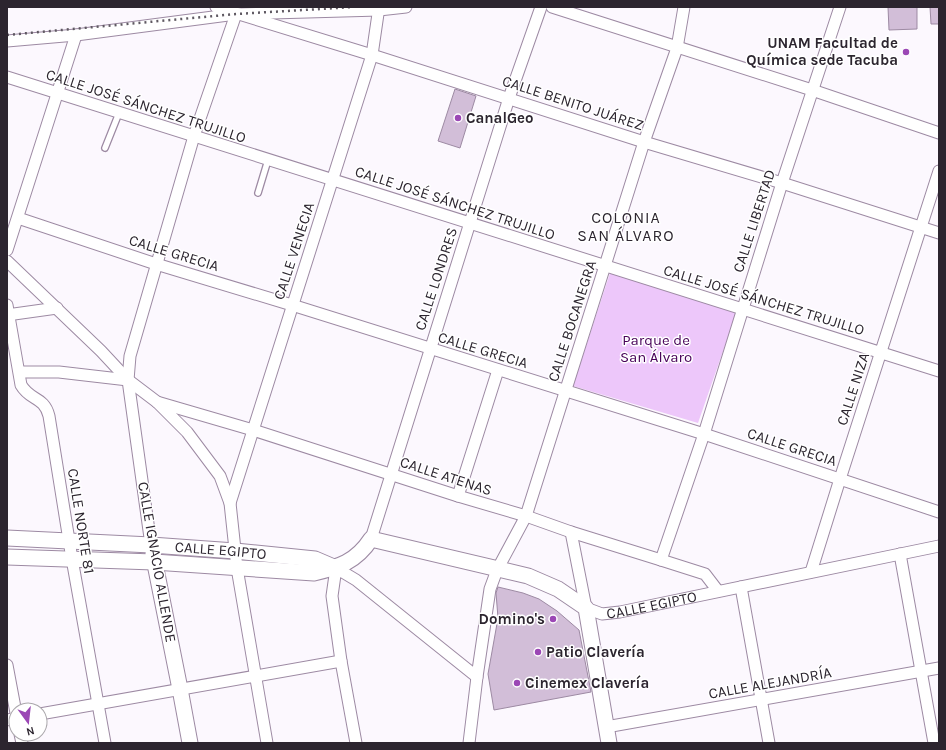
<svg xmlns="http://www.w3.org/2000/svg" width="946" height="750" font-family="Karla,sans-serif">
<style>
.green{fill:#edc7fa}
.building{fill:#d2bed8;stroke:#9d8aa3}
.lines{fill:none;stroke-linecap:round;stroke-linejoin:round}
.lane-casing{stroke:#9d8aa3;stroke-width:8}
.street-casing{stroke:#9d8aa3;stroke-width:13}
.secondary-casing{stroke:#9d8aa3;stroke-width:17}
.lane{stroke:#fff;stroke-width:5.5}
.street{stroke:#fff;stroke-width:11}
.secondary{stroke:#fff;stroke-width:15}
.rail{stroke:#5f5962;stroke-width:2.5;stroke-dasharray:2 4;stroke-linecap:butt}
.poi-dot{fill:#9b47b5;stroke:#fff;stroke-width:1.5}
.labels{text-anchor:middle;stroke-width:3;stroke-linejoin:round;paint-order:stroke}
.poi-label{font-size:15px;font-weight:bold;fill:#2c252f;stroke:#fff;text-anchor:start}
.street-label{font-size:15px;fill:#2c252f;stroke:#fff}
.park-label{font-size:15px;fill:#470058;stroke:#fff}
.neighbourhood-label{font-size:16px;letter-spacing:1px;fill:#2c252f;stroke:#fff}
</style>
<rect width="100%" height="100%" fill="#fcf8fe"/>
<path class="green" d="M 610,273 L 737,311 L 698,423 L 573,386 Z"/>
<path class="building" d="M 888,7 L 917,7 L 917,29 L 889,30 Z
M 930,7 L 939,7 L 939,24 L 931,24 Z
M 455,89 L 476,96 L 460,148 L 438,141 Z
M 498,587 L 523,593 L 539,599 L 557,611 L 579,630 L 591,692 L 494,710 L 488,674 L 498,618 L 496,593 Z"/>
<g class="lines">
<defs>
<path id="lane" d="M 105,148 L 119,113
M 258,193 L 268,160"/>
<g id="street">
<path d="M 216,7 L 372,55 L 644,142 L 782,183 L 939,233"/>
<path d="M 552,7 L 812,90 L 939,133"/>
<path d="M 7,41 L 76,35 L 236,14 L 379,10 L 406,7"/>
<path d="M 7,77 L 939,371"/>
<path d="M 18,218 L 156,264 L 292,305 L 704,434 L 939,512"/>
<path d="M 7,250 L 76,35"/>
<path d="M 7,261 L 101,351 L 128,380 L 157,402 L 187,432 L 220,476 L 230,503 L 237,568 L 267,743"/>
<path d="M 7,305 L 21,385 C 30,401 44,396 49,416 L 72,559 L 105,743"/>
<path d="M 7,315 L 57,308"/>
<path d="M 20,372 L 59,372 L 128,380"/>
<path d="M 157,402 L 253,430 L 458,496 L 526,516 L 571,532 L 661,560 L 705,574 L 718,591"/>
<path d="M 458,496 L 498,370"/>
<path d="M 230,503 L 372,55 L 379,7"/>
<path id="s1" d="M 571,532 L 586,608 L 602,614 L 620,612 L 939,546"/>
<path d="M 371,539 L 509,98 L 541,7"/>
<path d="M 151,545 L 128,380 L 130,356 L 194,136 L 236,14"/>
<path d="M 900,554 L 934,743"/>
<path d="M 661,560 L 704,434 L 782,183 L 840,7"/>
<path d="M 811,572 L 840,479 L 939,171"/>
<path d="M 741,587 L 769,743"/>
<path d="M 7,665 L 16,713"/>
<path d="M 40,714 L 341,661"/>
<path d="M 7,720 L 16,718"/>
<path d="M 606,727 L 939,668"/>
<path d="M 20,734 L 22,743"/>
<path d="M 356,743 L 341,661 L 332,596 L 336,568 L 356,580 L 477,677"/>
<path d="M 469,743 L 477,677 L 490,589 L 497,570 L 526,516 L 644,142 L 677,48 L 684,7"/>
</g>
<g id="secondary">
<path id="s2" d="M 7,538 L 151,545 L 235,551 L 315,559 L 336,568"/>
<path d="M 153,554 L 180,689 L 190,743"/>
<path d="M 7,557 L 154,562 L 314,573 C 339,567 356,562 371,539 L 528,576 L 558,589 L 586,608 L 609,743"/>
</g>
</defs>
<use href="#lane" class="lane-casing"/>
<use href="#street" class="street-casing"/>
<use href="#secondary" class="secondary-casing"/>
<use href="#lane" class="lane"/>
<use href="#street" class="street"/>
<use href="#secondary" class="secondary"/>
<path class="rail" d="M 7,35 L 236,14 L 354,7"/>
</g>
<g class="poi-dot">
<circle cx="906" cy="52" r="4"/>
<circle cx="458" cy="118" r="4"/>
<circle cx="553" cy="619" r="4"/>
<circle cx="538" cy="652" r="4"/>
<circle cx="517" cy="683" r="4"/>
</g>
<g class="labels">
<g class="poi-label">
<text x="898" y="48" text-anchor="end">UNAM Facultad de<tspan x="898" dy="17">Química sede Tacuba</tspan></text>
<text x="466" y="123">CanalGeo</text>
<text x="545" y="624" text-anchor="end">Domino's</text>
<text x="546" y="657">Patio Clavería</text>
<text x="525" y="688">Cinemex Clavería</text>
</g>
<g class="street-label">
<text transform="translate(573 103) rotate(18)" y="5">CALLE BENITO JUÁREZ</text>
<text transform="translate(146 106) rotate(18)" y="5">CALLE JOSÉ SÁNCHEZ TRUJILLO</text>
<text transform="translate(455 203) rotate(18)" y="5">CALLE JOSÉ SÁNCHEZ TRUJILLO</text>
<text transform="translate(754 221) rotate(-72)" y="5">CALLE LIBERTAD</text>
<text transform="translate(294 251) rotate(-72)" y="5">CALLE VENECIA</text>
<text transform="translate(174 253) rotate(17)" y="5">CALLE GRECIA</text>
<text transform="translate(436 279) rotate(-72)" y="5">CALLE LONDRES</text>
<text transform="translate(764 300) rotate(17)" y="5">CALLE JOSÉ SÁNCHEZ TRUJILLO</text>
<text transform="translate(572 321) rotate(-72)" y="5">CALLE BOCANEGRA</text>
<text transform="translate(483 350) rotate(17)" y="5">CALLE GRECIA</text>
<text transform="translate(853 389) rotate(-72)" y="5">CALLE NIZA</text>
<text transform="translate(792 447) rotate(18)" y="5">CALLE GRECIA</text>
<text transform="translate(446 476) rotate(18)" y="5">CALLE ATENAS</text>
<text transform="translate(81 521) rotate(81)" y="5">CALLE NORTE 81</text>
<text dy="5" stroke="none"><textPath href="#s2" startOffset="214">CALLE EGIPTO</textPath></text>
<text transform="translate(157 562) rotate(80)" y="5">CALLE IGNACIO ALLENDE</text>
<text dy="5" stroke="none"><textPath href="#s1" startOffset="145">CALLE EGIPTO</textPath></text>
<text transform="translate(770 683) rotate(-10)" y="5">CALLE ALEJANDRÍA</text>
</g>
<g class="park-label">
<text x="656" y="345">Parque de<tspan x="656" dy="17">San Álvaro</tspan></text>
</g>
<g class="neighbourhood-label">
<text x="626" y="223">COLONIA<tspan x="626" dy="18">SAN ÁLVARO</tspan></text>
</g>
</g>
<rect width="946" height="750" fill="none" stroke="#2c252f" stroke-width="16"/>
<g transform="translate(28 722) rotate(165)"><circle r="19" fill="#ffffff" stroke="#aba8ac"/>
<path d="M0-3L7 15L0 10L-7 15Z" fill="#9b47b5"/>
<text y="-6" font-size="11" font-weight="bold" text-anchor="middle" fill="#2c252f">N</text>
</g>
</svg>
